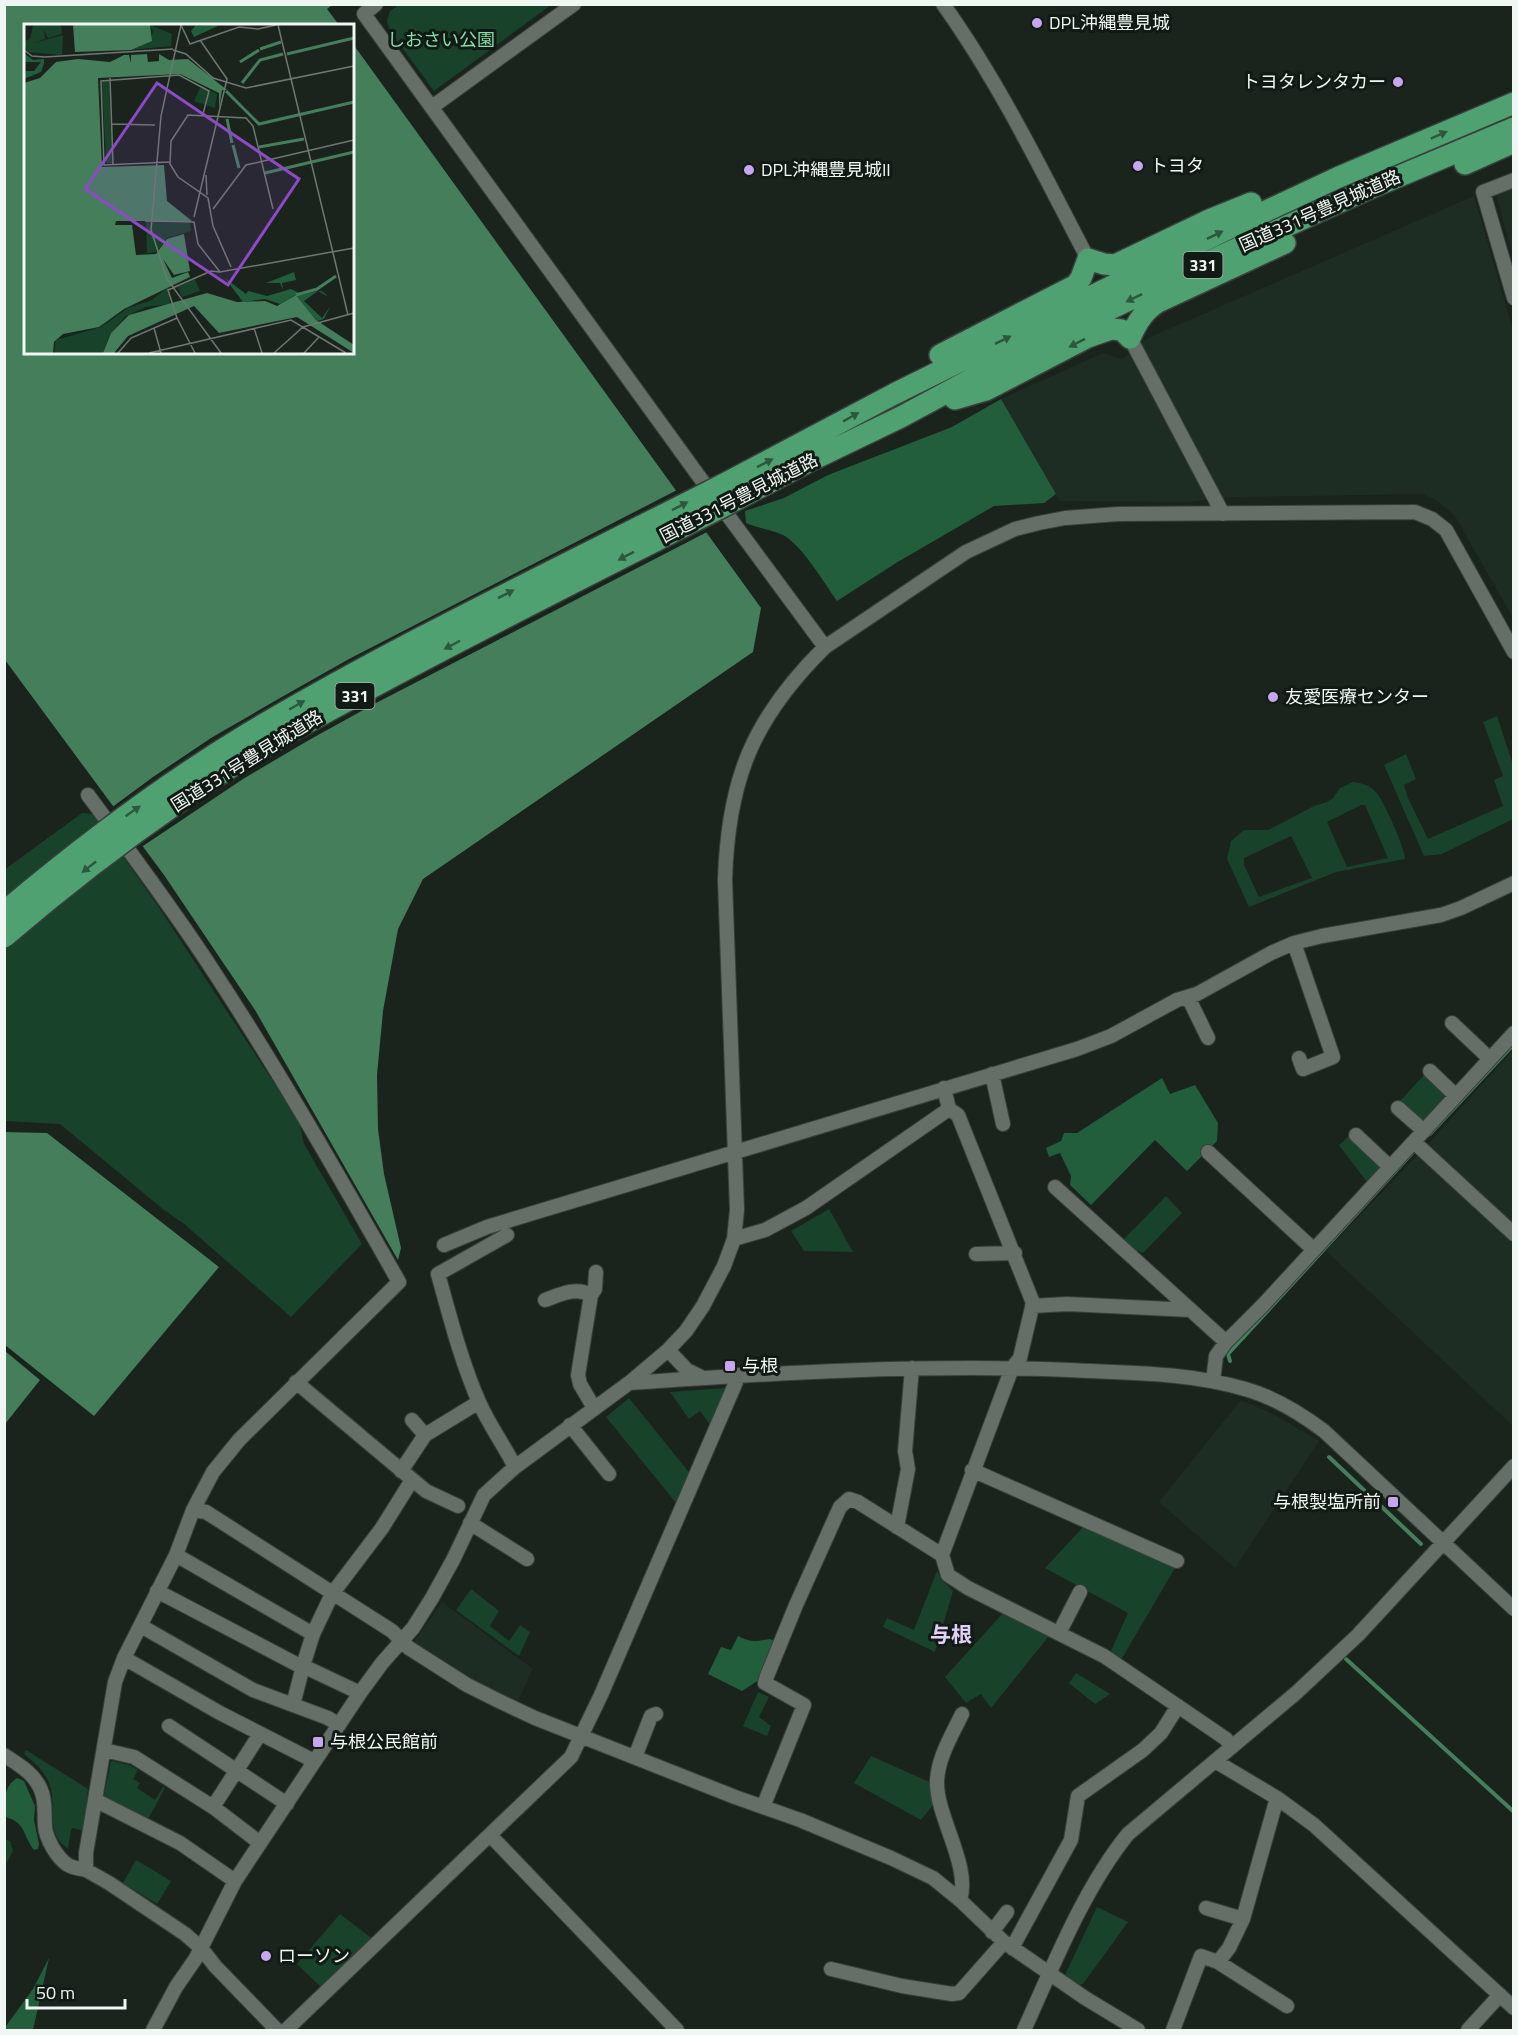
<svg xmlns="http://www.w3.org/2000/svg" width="1518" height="2035" font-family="'Titillium Web','Noto Sans JP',sans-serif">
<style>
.built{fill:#1e2d23}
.green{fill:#19422a;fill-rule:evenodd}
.forest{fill:#225e3c}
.water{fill:#447e5b}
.pier{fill:#1b231d}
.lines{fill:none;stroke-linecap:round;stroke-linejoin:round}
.stream{stroke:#447e5b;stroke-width:4}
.minor-casing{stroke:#39403b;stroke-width:16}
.highway-casing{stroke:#39403b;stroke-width:24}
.minor{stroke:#656f68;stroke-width:14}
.highway{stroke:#4fa171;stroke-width:21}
.highway-bridge-casing{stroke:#39403b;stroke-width:24;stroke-linecap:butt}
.highway-bridge{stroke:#4fa171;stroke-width:21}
.oneway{fill:#2d573e}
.poi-dot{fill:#c8a6ef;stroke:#111a14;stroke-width:2}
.labels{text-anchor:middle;stroke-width:6;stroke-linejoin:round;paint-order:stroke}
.shield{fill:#111a14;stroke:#adb4af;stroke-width:1.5}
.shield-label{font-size:16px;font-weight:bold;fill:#f0f6f1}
.poi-label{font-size:18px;fill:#f0f6f1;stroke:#111a14;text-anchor:start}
.park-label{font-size:18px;fill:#88dea9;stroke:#111a14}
.street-label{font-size:18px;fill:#f0f6f1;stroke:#111a14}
.quarter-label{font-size:21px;font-weight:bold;fill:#e2d0f9;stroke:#111a14}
.inset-river{fill:none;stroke:#447e5b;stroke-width:3}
.inset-road{fill:none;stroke:#707772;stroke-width:1.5}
.view{fill:#8d4ac6;fill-opacity:0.15;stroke:#8d4ac6;stroke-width:3}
.inset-edge{fill:none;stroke:#f0f6f1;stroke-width:3}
</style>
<rect width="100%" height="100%" fill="#1b231d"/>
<path class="built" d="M 1513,174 L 1513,255 L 1492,181 Z
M 1474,196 L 1513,330 L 1513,618 L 1455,516 L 1439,502 L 1423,494 L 1233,497 L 1187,502 L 1060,501 L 1001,399 L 1103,353 L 1122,359 L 1146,339 Z
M 1513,1050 L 1513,1426 L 1326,1251 L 1430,1142 Z
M 1241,1400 L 1273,1414 L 1319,1441 L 1235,1568 L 1159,1502 Z
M 442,1602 L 533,1669 L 517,1703 L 468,1678 L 412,1645 Z"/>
<path class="green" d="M 400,4 L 551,4 L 551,5 L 434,91 L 390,31 L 387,21 L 390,11 Z
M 1497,716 L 1513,765 L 1513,819 L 1442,854 L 1424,856 L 1384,765 L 1406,754 L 1416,779 L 1404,785 L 1408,798 L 1428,839 L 1503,806 L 1494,780 L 1503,776 L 1483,722 Z
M 1353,782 C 1362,783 1369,785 1375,791 C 1384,801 1404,846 1405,859 L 1336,872 L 1249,907 L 1227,859 L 1231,841 L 1244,830 L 1268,830 L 1314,806 L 1327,802 L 1333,798 L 1340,788 ZM 1361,805 L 1365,805 L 1388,858 L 1347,867 L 1327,822 ZM 1291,836 L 1312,878 L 1259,897 L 1244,865 L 1244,858 Z
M 82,813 L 93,814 L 158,906 L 299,1121 L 304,1144 L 362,1244 L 291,1317 L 183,1223 L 164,1210 L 60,1124 L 5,1121 L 4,870 Z
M 1425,1074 L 1447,1094 L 1421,1122 L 1399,1102 Z
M 1348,1137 L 1380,1167 L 1367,1182 L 1339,1145 Z
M 1166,1196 L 1182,1213 L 1143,1253 L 1133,1249 L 1124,1239 Z
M 829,1209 L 853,1252 L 804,1251 L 791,1231 Z
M 725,1388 L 711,1426 L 700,1411 L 689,1419 L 670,1392 Z
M 629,1398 L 692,1476 L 677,1504 L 606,1417 Z
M 1086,1524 L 1151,1553 L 1175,1568 L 1121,1660 L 1110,1653 L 1128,1613 L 1045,1568 Z
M 937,1571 L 942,1580 L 953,1591 L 935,1652 L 883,1627 L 887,1618 L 914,1630 Z
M 471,1589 L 499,1611 L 490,1626 L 509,1641 L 520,1625 L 530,1632 L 519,1656 L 456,1610 Z
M 1004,1612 L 1049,1636 L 991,1708 L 981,1694 L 966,1703 L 945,1677 Z
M 1076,1673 L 1110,1694 L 1095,1704 L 1069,1683 Z
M 758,1692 L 769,1697 L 759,1717 L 771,1726 L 767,1736 L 743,1726 Z
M 26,1750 L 88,1789 L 84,1831 L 73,1828 L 71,1829 L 68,1849 C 44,1833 58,1806 49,1783 C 44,1771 34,1762 24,1754 Z
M 871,1756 L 934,1784 L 933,1805 L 921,1820 L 854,1783 Z
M 111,1761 L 129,1765 L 138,1770 L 133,1779 L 140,1783 L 137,1788 L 155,1800 L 163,1787 L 165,1788 L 147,1821 L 103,1800 Z
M 4,1839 L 10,1841 L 13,1851 L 5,1866 Z
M 136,1860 L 171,1881 L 157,1904 L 123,1883 Z
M 1097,1907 L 1128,1922 L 1083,1984 L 1079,1985 L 1065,1975 Z
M 340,1914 L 374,1940 L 323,1989 L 297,1964 Z"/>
<path class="forest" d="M 1001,399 L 1056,494 L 1044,503 L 994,506 L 896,563 L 837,601 C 825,584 801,544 783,535 C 772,530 758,528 746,523 L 745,511 L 784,498 L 828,475 L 952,427 Z
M 1162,1078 L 1170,1094 L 1195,1085 L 1218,1123 L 1217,1141 L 1187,1171 L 1155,1140 L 1091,1205 L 1070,1185 L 1071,1176 L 1060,1153 L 1049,1157 L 1046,1148 L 1061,1141 L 1064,1133 L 1077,1133 Z
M 738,1636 C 751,1643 757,1641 770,1639 L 777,1642 L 762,1678 L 742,1691 L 708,1674 L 721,1647 L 731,1650 Z
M 17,1778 L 24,1781 L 35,1806 L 34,1820 L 39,1844 L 38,1849 L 34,1850 C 23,1836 26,1822 5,1817 C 4,1802 3,1787 17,1778 Z
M 49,1958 L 33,2030 L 5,2030 L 6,2026 L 33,1989 Z"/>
<path class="water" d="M 5,5 L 332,5 L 327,9 L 339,25 L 26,26 L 26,352 L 352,352 L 353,44 L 761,608 L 753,652 L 423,879 L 398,929 L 383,1011 L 377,1075 L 378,1129 L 384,1174 L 401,1248 L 398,1260 L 255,1010 L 164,875 L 5,660 Z
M 4,1132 L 47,1133 L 219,1267 L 94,1416 L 5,1345 Z
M 5,1351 L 40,1380 L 5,1424 Z"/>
<path class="pier" d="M 679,489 L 709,531 L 376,703 L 309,740 L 243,779 L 140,848 L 111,808 L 153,777 L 211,738 L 280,698 L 349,659 Z"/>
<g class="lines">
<path class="stream" d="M 1430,1134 L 1514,1044
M 1230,1361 L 1228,1354 L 1414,1151
M 1329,1457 L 1421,1544
M 1346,1659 L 1514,1812"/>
<defs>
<path id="minor" d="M 376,4 L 364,14 L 698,475 L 825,647
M 943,4 C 1000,84 1043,173 1088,259
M 432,107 L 574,4
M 1514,180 L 1483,192 L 1514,298
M 1130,338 L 1223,514
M 88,795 C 130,852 173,909 212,969 C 279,1071 339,1176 399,1282 L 239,1440 L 213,1472 L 193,1510 L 176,1555 L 124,1658 L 115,1682 L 86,1853 L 86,1870 L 109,1883 L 185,1934 L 201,1948 L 215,1966 L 277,2030
M 1294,943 L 1333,1057 L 1303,1069 L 1299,1058
M 1188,997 L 1208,1038
M 1452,1023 L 1490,1059
M 1430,1071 L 1456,1096
M 992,1074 L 1003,1124
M 1398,1108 L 1424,1131
M 949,1109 L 958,1115 L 1033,1303 L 1020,1358 L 1012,1368 L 942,1555 L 948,1575 L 968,1588 L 1104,1656 L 1188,1713 L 1226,1739 L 1232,1747
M 1356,1135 L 1390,1167
M 1414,1142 L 1514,1234
M 1208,1152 L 1313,1249
M 1055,1187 L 1226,1342
M 507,1235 L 438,1274 C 450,1317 461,1361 479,1402 C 489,1425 504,1445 515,1467
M 734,1239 L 765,1230 L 806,1208 L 949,1109 L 944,1088
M 444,1245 L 487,1227 L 1077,1049 L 1111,1036 L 1177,1000 L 1197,994 L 1271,953 L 1294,943 L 1322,936 L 1441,915 L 1461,908 L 1514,883
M 976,1254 L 1015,1253
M 545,1300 C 559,1295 576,1286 591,1295
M 1032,1306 L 1067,1304 L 1191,1310
M 668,1350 L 687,1370 L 701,1377
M 1213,1381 L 1216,1356 L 1226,1342 L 1263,1305 L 1514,1033
M 296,1382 L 426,1491 L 458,1506
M 629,1383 C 775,1373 922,1364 1069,1370 C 1127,1373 1188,1372 1245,1389 C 1274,1397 1300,1413 1324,1431 L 1514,1609
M 594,1408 L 580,1384 L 578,1375 L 591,1295 L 595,1289 L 596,1272
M 412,1420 L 425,1435
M 570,1425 L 609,1474
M 972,1470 L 1177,1561
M 401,1471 L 425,1435 L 479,1402
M 193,1510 L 206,1512 L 392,1631 L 409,1648 L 467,1685 L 501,1702 L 535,1718 L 735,1797 L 800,1820 L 891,1858 L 933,1878 L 960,1900 L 1004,1942 L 1085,1998 L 1138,2030
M 470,1523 L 527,1559
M 897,1527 L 908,1469 L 905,1451 L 912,1368
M 176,1555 L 313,1634
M 157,1591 L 298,1665 L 303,1666 L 313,1634 L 332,1594 L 382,1528 L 412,1480
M 141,1626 L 253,1690 L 328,1718 L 339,1725
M 1059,1633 L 1080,1592
M 124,1658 L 220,1713 L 314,1761
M 293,1705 L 303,1666 L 360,1693
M 169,1726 L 287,1804
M 104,1750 L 134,1757 L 213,1807 L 260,1734
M 4,1755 C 19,1765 34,1773 41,1790 C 46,1801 44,1814 45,1826 C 46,1839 57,1858 68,1865 C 73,1868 81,1869 86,1870
M 635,1757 L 651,1716 L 656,1714
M 1215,1761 L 1277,1798 L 1314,1825 L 1514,2008
M 95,1800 L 180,1843 L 235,1881
M 213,1807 L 260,1843
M 763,1807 L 804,1705 L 765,1683 L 767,1676 L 796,1605 L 840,1507 L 849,1499 L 858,1502 L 942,1555
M 490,1835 L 677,2030
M 960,1900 C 971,1866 937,1818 937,1783 C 937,1759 952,1735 962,1714
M 1206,1908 L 1243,1919
M 992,1932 L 1007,1912
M 1012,1948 L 1071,1840 L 1078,1796 L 1143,1750 L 1161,1733 L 1178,1706
M 1218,1962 L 1287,2006
M 831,1969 L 902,1986 L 952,1994 L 959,1993 L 1004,1942
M 153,2030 L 176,1987 L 196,1958 L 235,1881 L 360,1693 L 382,1663 L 413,1628 L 432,1598 L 453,1560 L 484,1495 L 515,1467 L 629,1383 L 668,1350 L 686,1331 L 703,1306 L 724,1266 L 734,1239 L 737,1210 L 725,880 C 728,779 753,718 825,647 L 966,552 L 1015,529 L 1039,523 L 1065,518 L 1118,514 L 1415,512 L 1432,519 L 1446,530 L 1514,652
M 286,2030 L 571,1757 L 601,1695 L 739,1375
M 1024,2030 C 1053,1966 1084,1888 1128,1834 L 1296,1693 L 1358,1635 L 1514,1466
M 1173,2030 L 1201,1956 L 1218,1962 L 1229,1948 L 1243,1919 L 1277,1798
M 1468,2030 L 1500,1995"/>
<path id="highway" d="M 1465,164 L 1514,142
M 940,355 L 1076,285 L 1081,278 L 1088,259 L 1104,264 L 1115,265 L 1209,220 L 1251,203
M 955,399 L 986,390 L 1088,337 L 1111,329 L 1122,330 L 1130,338 C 1137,322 1144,311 1158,302 L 1285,243
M 722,485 L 894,394 L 1215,235 L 1339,177 L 1514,103
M 734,501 L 814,459 L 901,417 L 1035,345 L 1225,254 L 1364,191 L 1514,128"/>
</defs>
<use href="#minor" class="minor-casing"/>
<use href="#highway" class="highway-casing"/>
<use href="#minor" class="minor"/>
<use href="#highway" class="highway"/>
<defs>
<path id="highway-bridge" d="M 4,912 C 81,847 163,785 249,733 C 402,642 564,566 722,485
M 4,937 C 60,889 119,843 180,801 C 249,752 324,713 399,673 C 510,614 622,558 734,501"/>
</defs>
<use href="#highway-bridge" class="highway-bridge-casing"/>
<use href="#highway-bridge" class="highway-bridge"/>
</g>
<defs><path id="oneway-solid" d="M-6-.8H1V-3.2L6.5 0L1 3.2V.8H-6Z" transform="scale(1.5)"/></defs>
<g class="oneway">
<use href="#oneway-solid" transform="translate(1439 135) rotate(-24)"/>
<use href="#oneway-solid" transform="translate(1215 235) rotate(-26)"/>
<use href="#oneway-solid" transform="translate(1134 298) rotate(154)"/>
<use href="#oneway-solid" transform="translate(1003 340) rotate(-26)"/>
<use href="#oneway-solid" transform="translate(1077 343) rotate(153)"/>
<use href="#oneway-solid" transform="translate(851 417) rotate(-29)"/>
<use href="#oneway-solid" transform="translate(765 463) rotate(-27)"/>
<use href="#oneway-solid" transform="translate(680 506) rotate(-27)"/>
<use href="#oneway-solid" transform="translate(626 556) rotate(153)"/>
<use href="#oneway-solid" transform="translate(506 594) rotate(-27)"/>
<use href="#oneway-solid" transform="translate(452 645) rotate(152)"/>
<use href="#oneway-solid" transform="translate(297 705) rotate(-30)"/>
<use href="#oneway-solid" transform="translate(133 811) rotate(-35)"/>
<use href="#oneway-solid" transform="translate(89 867) rotate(142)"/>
</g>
<g class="poi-dot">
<circle cx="1037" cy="23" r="6"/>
<circle cx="1398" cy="82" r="6"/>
<circle cx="1138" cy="166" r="6"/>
<circle cx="749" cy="170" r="6"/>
<circle cx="1273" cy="697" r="6"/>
<rect x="724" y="1360" width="12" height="12" rx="3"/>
<rect x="1387" y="1496" width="12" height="12" rx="3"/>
<rect x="312" y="1736" width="12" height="12" rx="3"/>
<circle cx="266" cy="1956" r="6"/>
</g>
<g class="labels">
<g class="shield">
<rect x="1183.5" y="252" width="39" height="26" rx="4.5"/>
<rect x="335.5" y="683" width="39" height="26" rx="4.5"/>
</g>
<g class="shield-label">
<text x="1203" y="271">331</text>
<text x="355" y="702">331</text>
</g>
<g class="poi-label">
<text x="1049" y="29">DPL沖縄豊見城</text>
<text x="1386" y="88" text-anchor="end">トヨタレンタカー</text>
<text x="1150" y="172">トヨタ</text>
<text x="761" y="176">DPL沖縄豊見城II</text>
<text x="1285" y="703">友愛医療センター</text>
<text x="742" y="1372">与根</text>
<text x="1381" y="1508" text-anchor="end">与根製塩所前</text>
<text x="330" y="1748">与根公民館前</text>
<text x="278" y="1962">ローソン</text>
</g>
<g class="park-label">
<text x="441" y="46">しおさい公園</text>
</g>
<g class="street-label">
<text transform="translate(1320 211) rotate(-24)" y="6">国道331号豊見城道路</text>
<text transform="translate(739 498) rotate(-27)" y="6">国道331号豊見城道路</text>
<text transform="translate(247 761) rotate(-32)" y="6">国道331号豊見城道路</text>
</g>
<g class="quarter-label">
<text x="951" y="1642">与根</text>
</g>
</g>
<g transform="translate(24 24)">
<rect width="330" height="330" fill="#1b231d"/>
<path d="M 9,1 L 37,1 L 38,10 L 24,14 L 20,6 L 21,15 L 10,19 L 39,11 L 38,31 L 3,28 L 0,17 L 6,15 ZM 126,1 L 148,10 L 147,22 L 107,26 L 125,18 L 129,8 ZM 85,55 L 88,139 L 82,139 L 78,57 ZM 177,62 L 193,70 L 191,84 L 170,77 ZM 122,198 L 166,199 L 167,207 L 143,214 L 133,228 L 123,229 ZM 171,255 L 176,267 L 158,273 L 154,263 ZM 144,263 L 146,280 L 122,283 L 102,292 L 86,310 L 79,329 L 30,329 L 32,316 L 77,303 L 104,284 L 128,276 Z" fill="#19422a"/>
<path d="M 172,1 L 174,2 L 196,1 L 170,13 L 167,7 ZM 0,29 L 9,36 L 20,35 L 20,39 L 17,48 L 0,55 L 0,47 L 10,47 L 17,38 L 1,38 ZM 270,248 L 272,256 L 258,259 L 259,266 L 256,259 L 242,259 ZM 201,254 L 222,270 L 224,267 L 243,272 L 267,265 L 275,269 L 256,280 L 241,275 L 219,278 ZM 294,267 L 297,267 L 302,270 L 303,272 L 294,267 L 280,277 L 298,294 L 306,283 L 300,295 L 293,297 L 273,272 Z" fill="#225e3c"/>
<path d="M 49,1 L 126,1 L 128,17 L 107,26 L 51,28 ZM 123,30 L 124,38 L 135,37 L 135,30 L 145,36 L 164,35 L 203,66 L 198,66 L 195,85 L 195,69 L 156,50 L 74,54 L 78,143 L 140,141 L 143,177 L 168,197 L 92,197 L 91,201 L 108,201 L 112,231 L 132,230 L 143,215 L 160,210 L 166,247 L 150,251 L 139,235 L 148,254 L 164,248 L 166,253 L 100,285 L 75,303 L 39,310 L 30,318 L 29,329 L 0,329 L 0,59 L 16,54 L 32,38 L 54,35 L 86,38 L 100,31 L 105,31 L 107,39 L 107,31 ZM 183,269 L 213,278 L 241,277 L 253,282 L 272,271 L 292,296 L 330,321 L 330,329 L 273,293 L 195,309 L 170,282 L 104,312 L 90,329 L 79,329 L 87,309 L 105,291 Z" fill="#447e5b"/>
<path class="inset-river" d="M 236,25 L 257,18M 263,30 L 330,14M 216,38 L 235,26M 218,59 L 236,36 L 259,30M 202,67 L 235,100 L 330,78M 203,95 L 208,119M 209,121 L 215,144M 235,123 L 280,115M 241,149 L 330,128M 272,271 L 293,265 L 312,252"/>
<path class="inset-road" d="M 157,1 L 166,20 L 215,3 L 234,5 L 252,1M 157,1 L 137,92 L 127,206 L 143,255 L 197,329M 254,1 L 324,291M 0,26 L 8,32 L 21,33 L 149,25M 149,26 L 162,30 L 189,54 L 222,64 L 330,42M 86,54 L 89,140M 88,100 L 131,101M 146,138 L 80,141 L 77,57 L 155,51 L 185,67 L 179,90M 182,151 L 183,171M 189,185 L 222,141 L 330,116M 170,193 L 203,55 L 176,16M 121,197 L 170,198 L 174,220 L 196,248 L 330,224M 207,243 L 189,202 L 184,174 L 154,153 L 146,140 L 147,117 L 164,91 L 222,94 L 229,102 L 249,185M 153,294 L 144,266 L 187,247 L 196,248M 130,304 L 137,329M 230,304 L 238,329M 94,329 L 107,314 L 153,294 L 171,329M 125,329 L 267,296 L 322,329M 250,329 L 279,303 L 330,289M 280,329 L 295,313"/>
<path class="view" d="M 133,59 L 275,155 L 204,261 L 61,165 Z"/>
<rect width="330" height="330" class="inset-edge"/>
</g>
<rect width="1518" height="2035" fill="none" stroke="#f0f6f1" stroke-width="12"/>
<path d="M27 1999v9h98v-9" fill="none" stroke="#f0f6f1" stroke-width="3"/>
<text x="36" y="1999" font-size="18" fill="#f0f6f1" stroke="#111a14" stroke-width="4.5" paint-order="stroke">50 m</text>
</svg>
